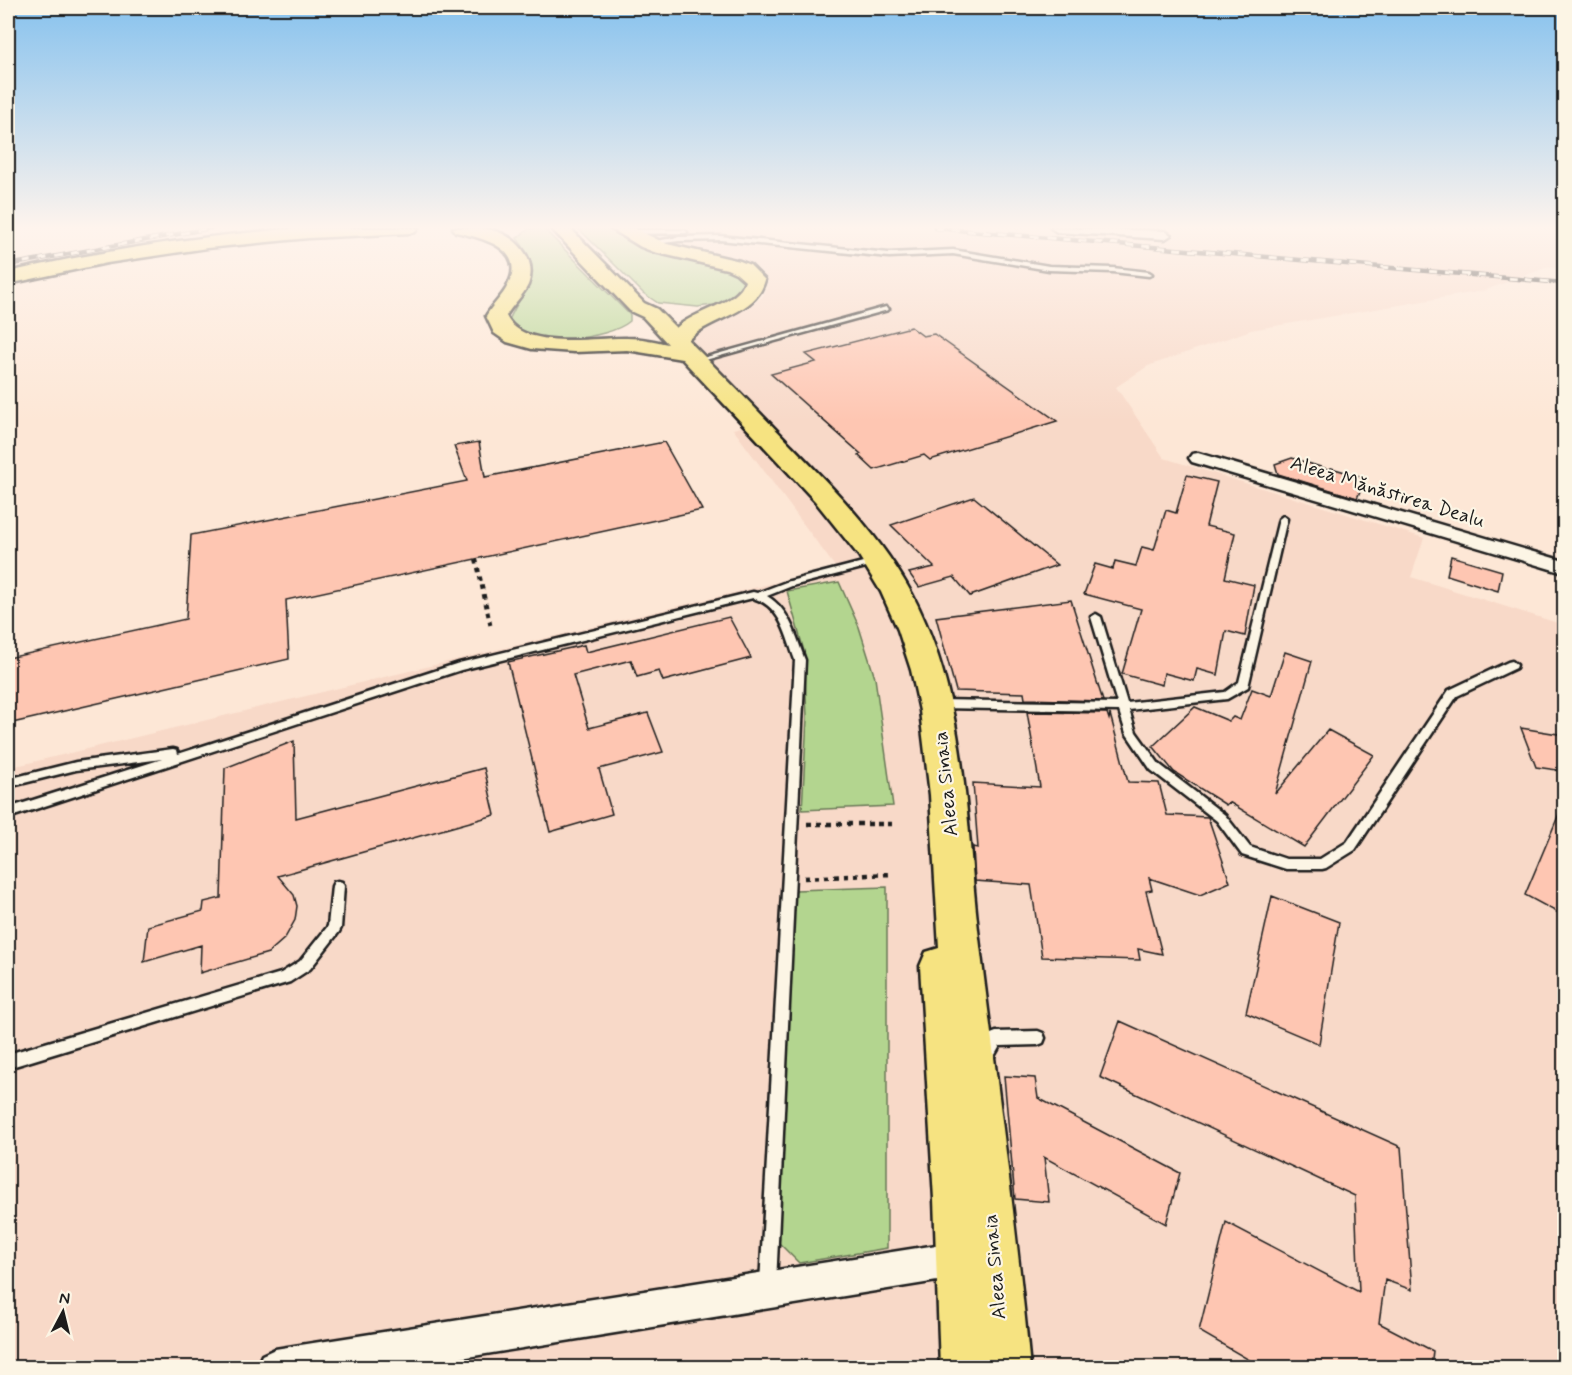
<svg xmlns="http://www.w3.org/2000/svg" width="1572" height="1375" font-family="Mynerve,sans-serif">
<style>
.built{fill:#f8d9c8}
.green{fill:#b3d58f;stroke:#687856;stroke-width:1.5}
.building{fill:#fec6b2;stroke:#1c1c1c;stroke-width:1.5}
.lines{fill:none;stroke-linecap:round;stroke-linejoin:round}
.lane-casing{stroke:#1c1c1c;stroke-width:5}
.street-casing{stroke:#1c1c1c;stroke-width:5}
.primary-casing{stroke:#1c1c1c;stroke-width:5}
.path-far1{stroke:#1c1c1c;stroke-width:4;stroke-dasharray:4.5 4.5;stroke-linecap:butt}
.path{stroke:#1c1c1c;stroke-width:4.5;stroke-dasharray:5 5;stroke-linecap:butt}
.lane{fill:#fcf5e5;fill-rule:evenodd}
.street{fill:#fcf5e5;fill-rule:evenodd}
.primary{fill:#f6e381;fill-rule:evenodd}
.rail-casing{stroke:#1c1c1c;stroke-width:4.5}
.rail{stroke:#fcf5e5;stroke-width:3;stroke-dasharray:8;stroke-linecap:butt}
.labels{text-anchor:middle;stroke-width:4.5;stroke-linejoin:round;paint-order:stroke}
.street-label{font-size:20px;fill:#1c1c1c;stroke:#fcf5e5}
</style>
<rect width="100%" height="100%" fill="#fde7d6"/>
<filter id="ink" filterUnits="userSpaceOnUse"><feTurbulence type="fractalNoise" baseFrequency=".0167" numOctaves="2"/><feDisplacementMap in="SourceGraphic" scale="12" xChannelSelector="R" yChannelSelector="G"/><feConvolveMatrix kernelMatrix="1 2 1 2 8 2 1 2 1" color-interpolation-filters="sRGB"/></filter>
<g filter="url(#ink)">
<path class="built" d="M 633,228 L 1564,228 L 1564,269 L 1548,267 L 1483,291 L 1251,330 L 1148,366 L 1116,387 L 1164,458 L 1424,538 L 1411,577 L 1564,625 L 1564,1367 L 8,1367 L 8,768 L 836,568 L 733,429 L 762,422 L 684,346 L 695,333 L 721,318 L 749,308 L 763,296 L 768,281 L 758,268 L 739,260 L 678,247 L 649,238 Z"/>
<path class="green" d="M 543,228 L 630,315 L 630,321 C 608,340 526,350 509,320 C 526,282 547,278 517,238 L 529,229 Z
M 578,228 L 605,228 L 668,256 L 735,271 L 745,281 L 738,297 L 720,304 L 698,307 L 658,303 L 643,293 Z
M 839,582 L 859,627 L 875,678 L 893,806 L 802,810 L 807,718 L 804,651 L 787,591 Z
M 887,887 L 887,1248 L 799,1263 L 777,1241 L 795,890 Z"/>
<path class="building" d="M 911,327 L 923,336 L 934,334 L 1057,421 L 930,460 L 924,455 L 874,470 L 858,455 L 861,454 L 771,374 L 816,362 L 806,354 Z
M 479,442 L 485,477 L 664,442 L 702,510 L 286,600 L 289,659 L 8,724 L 8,658 L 186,619 L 191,535 L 467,481 L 454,446 Z
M 1292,458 L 1330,470 L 1331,468 L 1366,478 L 1357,498 L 1278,474 L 1275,464 Z
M 1187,475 L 1217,482 L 1206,526 L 1235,533 L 1225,578 L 1254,585 L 1245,636 L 1226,631 L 1218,675 L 1197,669 L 1194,681 L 1164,673 L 1162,685 L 1122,674 L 1141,609 L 1084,594 L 1095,564 L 1113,569 L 1115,561 L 1136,566 L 1142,547 L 1154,550 L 1166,510 L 1176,513 Z
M 974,497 L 1057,565 L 970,596 L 954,577 L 919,587 L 909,573 L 934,567 L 891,525 Z
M 1451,556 L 1502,571 L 1498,591 L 1447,575 Z
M 1071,600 L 1103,701 L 1025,699 L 1024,693 L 956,691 L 936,617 Z
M 729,617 L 751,658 L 663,681 L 659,671 L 637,677 L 631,660 L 573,675 L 589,728 L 648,713 L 663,752 L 599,769 L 612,814 L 550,832 L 508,662 L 584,645 L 586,652 Z
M 1285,652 L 1312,661 L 1275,794 L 1328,730 L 1374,755 L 1304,847 L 1229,802 L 1226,805 L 1174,772 L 1153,746 L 1195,707 L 1229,721 L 1233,717 L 1240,720 L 1252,689 L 1271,696 Z
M 1027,712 L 1107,713 L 1109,719 L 1110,714 L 1128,782 L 1159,783 L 1167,815 L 1208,817 L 1230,882 L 1200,895 L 1149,878 L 1152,890 L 1146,891 L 1162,954 L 1138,949 L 1140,960 L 1042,957 L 1031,885 L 975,881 L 973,847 L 978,848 L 973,783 L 1040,787 Z
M 1521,728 L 1564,735 L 1564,771 L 1536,767 Z
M 294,741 L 296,818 L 484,768 L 495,815 L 278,876 L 294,895 L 297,906 L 295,920 L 285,938 L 268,953 L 200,973 L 201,945 L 144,962 L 148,926 L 203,911 L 204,902 L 221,898 L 225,768 Z
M 1564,802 L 1564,916 L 1525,895 Z
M 1272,896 L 1339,922 L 1319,1044 L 1246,1013 Z
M 1120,1021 L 1401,1147 L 1412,1290 L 1385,1280 L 1379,1323 L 1433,1351 L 1431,1368 L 1263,1368 L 1199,1331 L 1226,1222 L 1359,1292 L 1355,1196 L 1100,1077 Z
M 1004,1076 L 1035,1078 L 1038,1098 L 1180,1173 L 1166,1224 L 1044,1157 L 1049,1202 L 1015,1199 Z"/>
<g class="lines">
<defs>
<path id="lane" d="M 684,230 L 687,232 L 686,233 L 627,234 L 624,232 L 627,230 Z
M 720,236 L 889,253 L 953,250 L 1049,266 L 1113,268 L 1149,272 L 1152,274 L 1149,276 L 1113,272 L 1049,270 L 953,254 L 889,257 L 720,240 L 679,241 L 647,245 L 644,243 L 679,237 Z
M 886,307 L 889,309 L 888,310 L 698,362 L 692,361 Z
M 1283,516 L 1287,519 L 1248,687 L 1227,699 L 1129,710 L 1136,732 L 1159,764 L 1225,815 L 1250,847 L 1286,859 L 1320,859 L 1347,842 L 1449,690 L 1508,662 L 1512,661 L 1517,665 L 1516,668 L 1457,696 L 1355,850 L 1326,868 L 1322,869 L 1286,869 L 1242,855 L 1217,821 L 1151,770 L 1126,733 L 1119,711 L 939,708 L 934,704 L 939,700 L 1117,703 L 1091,617 L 1096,614 L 1101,617 L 1127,703 L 1225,692 L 1239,682 L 1279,519 Z
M 863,562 L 868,565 L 866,567 L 792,586 L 767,596 C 790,610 796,636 805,660 L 776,1284 L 774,1290 L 768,1292 L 762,1290 L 760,1284 L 795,660 C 786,636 781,606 753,598 L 461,670 L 8,818 L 8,808 L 162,759 L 76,770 L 8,787 L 8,779 L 76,762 L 173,749 L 177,750 L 178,754 L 459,663 L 753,592 L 757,593 L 786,582 Z
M 338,881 L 342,882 L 344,886 L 341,928 L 339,932 L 310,969 L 290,982 L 8,1068 L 8,1054 L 281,973 L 300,961 L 328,926 L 332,886 L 334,882 Z
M 1038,1031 L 1043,1033 L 1045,1038 L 1043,1043 L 1038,1045 L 1000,1046 L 992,1060 L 987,1062 L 982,1060 L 980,1055 L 991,1034 L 996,1032 Z"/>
<path id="street" d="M 1051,228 L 1165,231 L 1171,235 L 1165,239 L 1057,232 Z
M 1198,453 L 1564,561 L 1564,573 L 1192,462 L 1189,458 L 1192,454 Z
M 962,1241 L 975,1246 L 980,1259 L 975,1272 L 962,1277 L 399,1368 L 256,1368 L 262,1355 L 275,1349 Z"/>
<path id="primary" d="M 300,228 L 418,228 L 415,232 L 409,233 L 308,238 L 207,248 L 107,263 L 8,284 L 8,272 C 104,250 201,236 300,228 Z
M 453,228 C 464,228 476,227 487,229 C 513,233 539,257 528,285 C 523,296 512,305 506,316 C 523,351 594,337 627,338 C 641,338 654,341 668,344 L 643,317 L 630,311 L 551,228 L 570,228 L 644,303 L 657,309 L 676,328 C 695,310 739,304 745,281 L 736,273 L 727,269 L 654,252 L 641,247 L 610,228 L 633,228 L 667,244 L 740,261 L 750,265 L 765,280 C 756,315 712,316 688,340 C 723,375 757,410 791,445 C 835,490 882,538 912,594 C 967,699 965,815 978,930 C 996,1076 1016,1221 1030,1368 L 940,1368 L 934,1199 L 920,966 L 926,952 L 939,948 L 930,795 L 920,711 L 911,670 L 898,630 L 881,592 L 859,556 L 815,501 L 682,359 L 627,350 L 574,352 L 532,349 L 507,342 L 494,333 L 486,316 C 492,305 503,296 508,285 C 527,248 482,238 456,232 Z"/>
</defs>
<use href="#lane" class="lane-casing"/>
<use href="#street" class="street-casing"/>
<use href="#primary" class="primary-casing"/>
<path class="path-far1" d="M 476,559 L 491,628"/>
<path class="path" d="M 807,824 L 893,824
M 804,878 L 892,874"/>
<use href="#lane" class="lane"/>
<use href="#street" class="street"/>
<use href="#primary" class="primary"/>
<defs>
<path id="rail" d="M 935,228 L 1564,283
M 8,265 L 211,228"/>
</defs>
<use href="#rail" class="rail-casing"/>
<use href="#rail" class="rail"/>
</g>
</g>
<linearGradient id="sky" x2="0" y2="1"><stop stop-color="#87c2ee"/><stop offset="0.54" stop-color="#fef4ed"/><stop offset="1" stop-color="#fef4ed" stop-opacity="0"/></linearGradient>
<rect width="1572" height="421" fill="url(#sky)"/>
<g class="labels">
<g class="street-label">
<text transform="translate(1388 491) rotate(17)" y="7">Aleea Mănăstirea Dealu</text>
<text transform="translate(945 784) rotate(-96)" y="7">Aleea Sinaia</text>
<text transform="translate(994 1267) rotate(-95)" y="7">Aleea Sinaia</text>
</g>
</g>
<rect width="1572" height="1375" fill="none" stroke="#fcf5e5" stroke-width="30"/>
<rect x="15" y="15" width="1542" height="1345" fill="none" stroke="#1c1c1c" stroke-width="2" filter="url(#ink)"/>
<g transform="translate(63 1312) rotate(7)" stroke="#fcf5e5" stroke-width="4.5" paint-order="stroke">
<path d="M0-4.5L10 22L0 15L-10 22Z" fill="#1c1c1c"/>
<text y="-9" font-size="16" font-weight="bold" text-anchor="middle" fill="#1c1c1c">N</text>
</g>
</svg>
